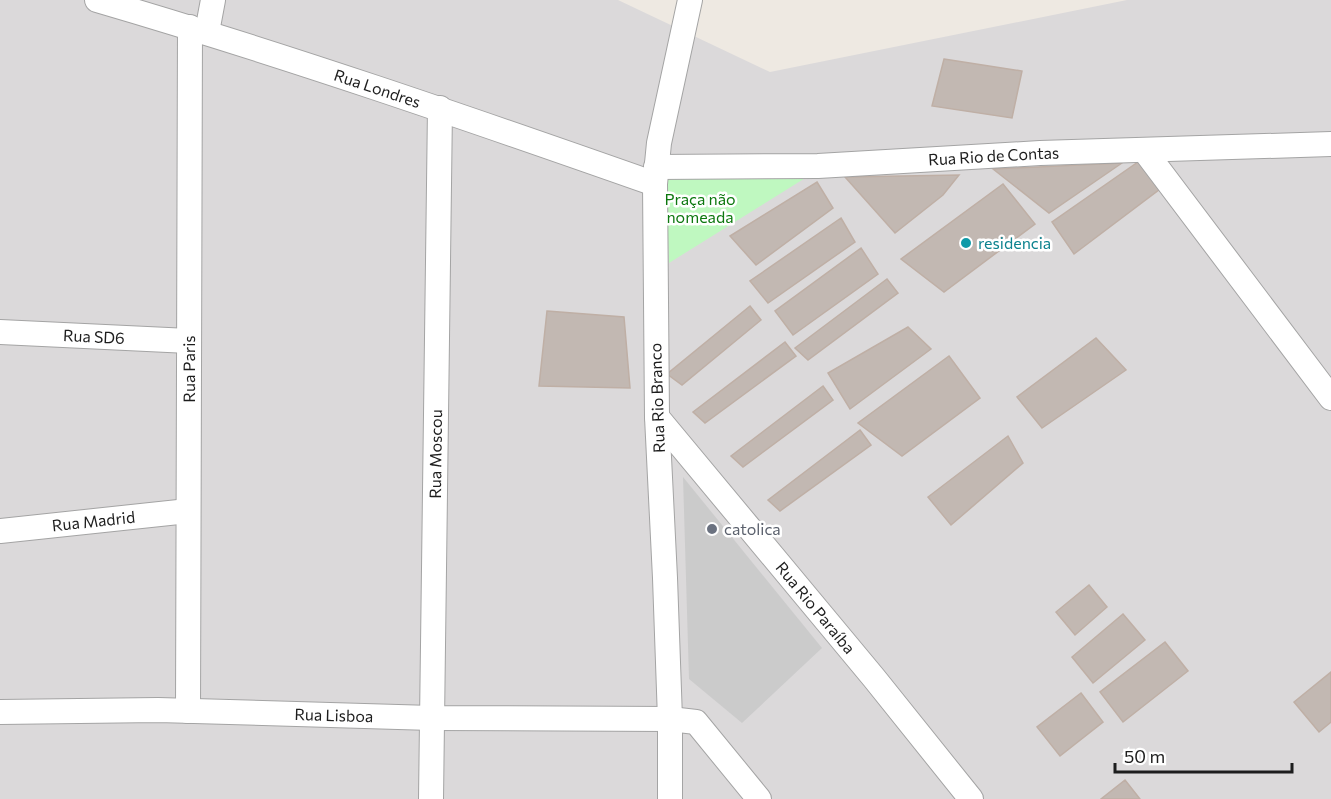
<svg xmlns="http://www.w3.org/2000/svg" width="1331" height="799" font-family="Commissioner,sans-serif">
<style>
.residential{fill:#dbd9da}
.religious{fill:#cbcbcb}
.park{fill:#bff8c0}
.building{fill:#c2b8b2;stroke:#bfafa5;stroke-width:1.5}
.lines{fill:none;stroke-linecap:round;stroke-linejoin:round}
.minor-casing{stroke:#a4a4a4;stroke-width:26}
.minor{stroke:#fff;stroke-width:24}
.culture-dot{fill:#0f9aa8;stroke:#fff;stroke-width:2}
.worship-dot{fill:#6b7280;stroke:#fff;stroke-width:2}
.labels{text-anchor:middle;stroke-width:5;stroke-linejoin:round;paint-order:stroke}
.street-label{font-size:16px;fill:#1d1d1d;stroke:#fff}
.park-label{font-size:16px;fill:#0d780f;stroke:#fff}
.culture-label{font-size:16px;fill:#0d838f;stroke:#fff;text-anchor:start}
.worship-label{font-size:16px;fill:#5b616d;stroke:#fff;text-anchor:start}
</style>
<rect width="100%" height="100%" fill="#eee9e2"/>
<path class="residential" d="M 0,0 L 618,0 L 770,72 L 1127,0 L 1331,0 L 1331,799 L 0,799 Z"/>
<path class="religious" d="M 683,477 L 822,648 L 742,723 L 689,679 Z"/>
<path class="park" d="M 810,175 L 669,263 L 666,177 Z"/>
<path class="building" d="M 944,59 L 1022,71 L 1012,118 L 932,106 Z
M 1138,162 L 1160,189 L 1074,254 L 1052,222 Z
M 1122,163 L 1049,213 L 993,169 Z
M 959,175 L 943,195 L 895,233 L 845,177 Z
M 817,182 L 833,208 L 756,265 L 730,236 Z
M 1003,184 L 1035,224 L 944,292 L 901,259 Z
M 841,218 L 855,242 L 768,303 L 750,281 Z
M 861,248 L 878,274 L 793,335 L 775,311 Z
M 887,279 L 898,293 L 808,360 L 795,348 Z
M 750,306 L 761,320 L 682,385 L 667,374 Z
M 547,311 L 624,317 L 630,388 L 539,386 Z
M 908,327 L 931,349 L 850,409 L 828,373 Z
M 1096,338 L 1126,370 L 1042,428 L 1017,397 Z
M 785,342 L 796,356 L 705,423 L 693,412 Z
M 949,356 L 980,398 L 902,456 L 858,423 Z
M 823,386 L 833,400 L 743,467 L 731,456 Z
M 860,430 L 871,445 L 780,511 L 768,500 Z
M 1008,436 L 1023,463 L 951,525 L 928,497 Z
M 1089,585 L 1107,607 L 1075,635 L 1056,612 Z
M 1123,614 L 1145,640 L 1093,683 L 1072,657 Z
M 1165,642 L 1188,671 L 1123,722 L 1100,692 Z
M 1331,672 L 1331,722 L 1319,732 L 1294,702 Z
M 1081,693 L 1103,722 L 1060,756 L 1037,727 Z
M 1125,780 L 1140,799 L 1101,799 Z"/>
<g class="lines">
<defs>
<g id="minor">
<path id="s1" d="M 97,0 C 285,55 470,119 655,184"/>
<path d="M 207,32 L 213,0"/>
<path d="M 1144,150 L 1331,398"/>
<path id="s2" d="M 656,167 L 818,166 L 1040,153 L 1331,144"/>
<path id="s3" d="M 0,332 L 189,341"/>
<path id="s4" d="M 657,417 L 874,678 L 971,799"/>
<path id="s5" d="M 0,531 L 188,511"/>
<path id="s6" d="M 188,711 L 190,27"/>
<path id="s7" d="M 0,712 L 158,710 L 432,718 L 670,719 L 696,722 L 759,799"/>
<path id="s8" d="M 431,799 L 440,108"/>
<path d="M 670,799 L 670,719 L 665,578 L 657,417 L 655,184 L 659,143 L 690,0"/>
</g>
</defs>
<use href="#minor" class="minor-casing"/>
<use href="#minor" class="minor"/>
</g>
<circle class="culture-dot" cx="966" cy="243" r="6"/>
<circle class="worship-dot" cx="712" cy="529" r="6"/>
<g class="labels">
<g class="street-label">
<text dy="6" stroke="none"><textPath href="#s1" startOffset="294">Rua Londres</textPath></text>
<text dy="6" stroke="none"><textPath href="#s2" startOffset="338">Rua Rio de Contas</textPath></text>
<text dy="6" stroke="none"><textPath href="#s3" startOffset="94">Rua SD6</textPath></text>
<text dy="6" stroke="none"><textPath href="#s6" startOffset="342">Rua Paris</textPath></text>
<text transform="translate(657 398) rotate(-92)" y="6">Rua Rio Branco</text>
<text dy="6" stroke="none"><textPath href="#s8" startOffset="345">Rua Moscou</textPath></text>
<text dy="6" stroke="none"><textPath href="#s5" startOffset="94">Rua Madrid</textPath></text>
<text dy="6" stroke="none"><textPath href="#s4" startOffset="248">Rua Rio Paraíba</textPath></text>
<text dy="6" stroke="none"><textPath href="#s7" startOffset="334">Rua Lisboa</textPath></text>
</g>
<g class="park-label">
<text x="700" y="205">Praça não<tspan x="700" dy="18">nomeada</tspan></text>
</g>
<g class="culture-label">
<text x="978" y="249">residencia</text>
</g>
<g class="worship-label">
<text x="724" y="535">catolica</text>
</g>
</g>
<path d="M1115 763v9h177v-9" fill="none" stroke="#1d1d1d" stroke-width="3"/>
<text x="1124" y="763" font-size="18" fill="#1d1d1d" stroke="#ffffff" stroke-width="4.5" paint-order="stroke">50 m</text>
</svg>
